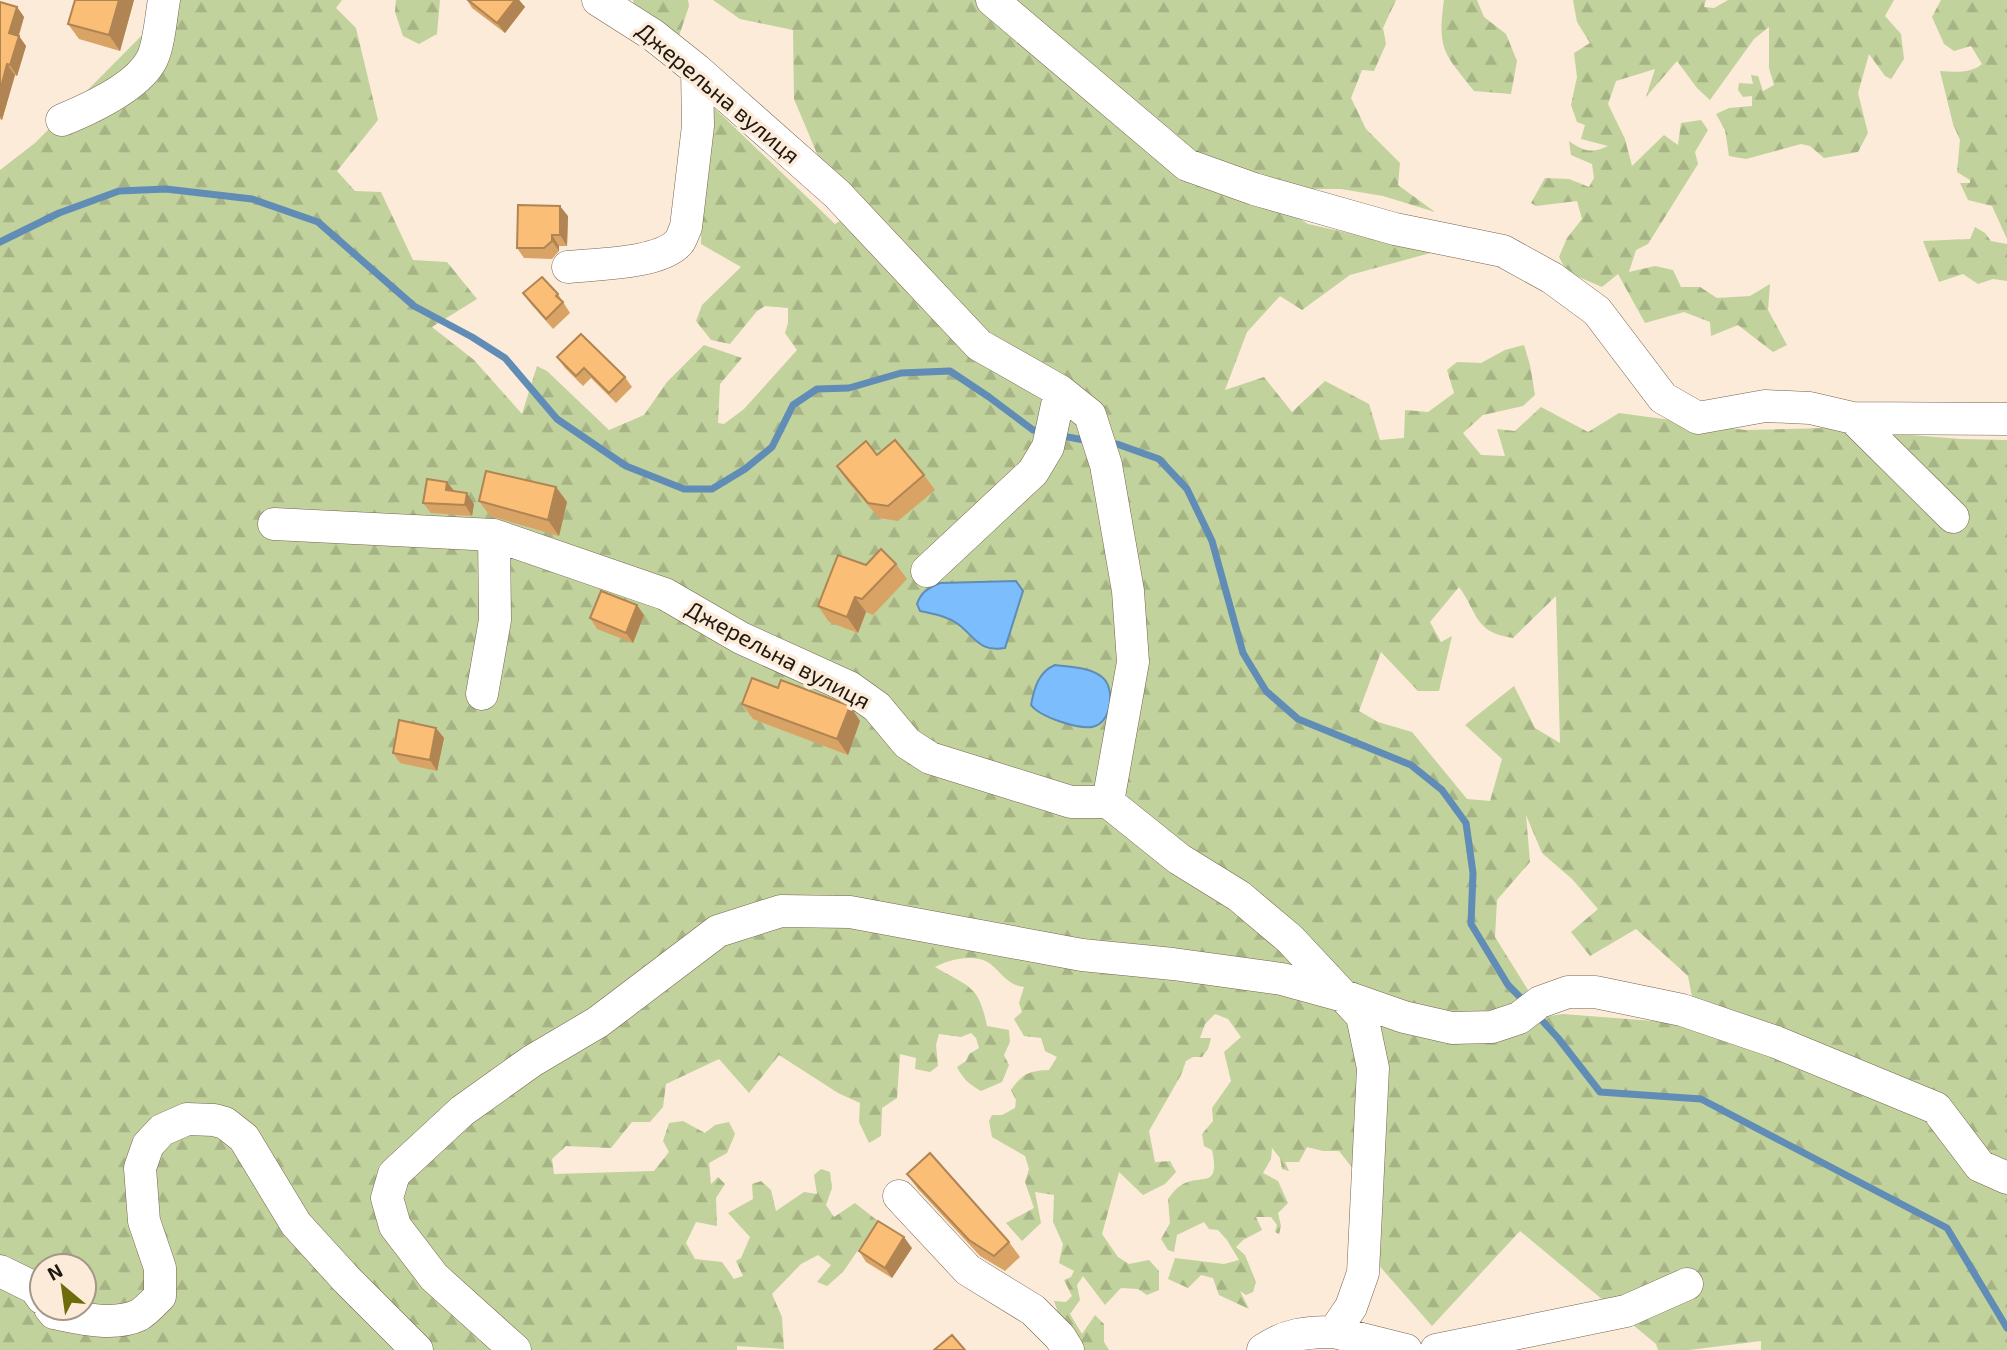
<svg xmlns="http://www.w3.org/2000/svg" width="2007" height="1350" font-family="'Exo 2',sans-serif">
<style>
.forest{fill:url(#forest-firs);fill-rule:evenodd}
.water{fill:#7bbdfd;stroke:#608cb6;stroke-width:2}
.lines{fill:none;stroke-linecap:round;stroke-linejoin:round}
.stream{stroke:#608cb6;stroke-width:7}
.minor-casing{stroke:#76634e;stroke-width:33}
.minor{stroke:#fff;stroke-width:32}
.wall{fill:#d8a365}
.shaded-wall{fill:#b08553}
.building{fill:#fbbe76;stroke:#b08553;stroke-width:2}
.labels{text-anchor:middle;stroke-width:7;stroke-linejoin:round;paint-order:stroke}
.street-label{font-size:23px;fill:#201810;stroke:#fcebd8}
</style>
<defs>
<pattern id="forest-firs" width="22" height="20" patternUnits="userSpaceOnUse" patternTransform="scale(1.75)"><rect width="22" height="20" fill="#c1d29c"/><path d="M5 1l3.5 6h-7zM16 11l3.5 6h-7z" fill="#a6b485"/></pattern>
</defs>
<rect width="100%" height="100%" fill="#fcebd8"/>
<path class="forest" d="M 177,0 L 342,0 L 336,8 L 356,28 L 378,120 L 337,171 L 355,191 L 381,192 L 413,260 L 447,262 L 477,299 L 432,327 L 474,360 L 522,414 L 537,366 L 547,371 L 609,430 L 644,415 L 667,382 L 704,345 L 742,358 L 720,384 L 718,423 L 724,424 L 744,409 L 797,350 L 785,333 L 788,323 L 788,308 L 765,306 L 757,311 L 730,344 L 711,340 L 696,321 L 702,305 L 741,267 L 701,244 L 703,97 L 835,224 L 844,218 L 794,99 L 793,30 L 740,19 L 713,0 L 1396,0 L 1383,28 L 1386,44 L 1374,71 L 1362,70 L 1351,98 L 1366,129 L 1400,163 L 1398,185 L 1435,212 L 1383,196 L 1341,189 L 1294,189 L 1278,205 L 1308,224 L 1434,252 L 1350,275 L 1302,310 L 1280,296 L 1247,332 L 1225,390 L 1264,377 L 1292,412 L 1325,381 L 1369,404 L 1380,440 L 1404,438 L 1405,410 L 1428,412 L 1454,393 L 1447,370 L 1457,362 L 1481,363 L 1505,350 L 1524,345 L 1530,365 L 1535,395 L 1523,406 L 1483,415 L 1463,433 L 1481,455 L 1505,456 L 1497,429 L 1515,431 L 1541,407 L 1588,432 L 1619,413 L 1745,430 L 1826,428 L 1960,439 L 2007,440 L 2007,1350 L 1761,1350 L 1761,1341 L 1689,1350 L 1658,1350 L 1656,1344 L 1520,1231 L 1432,1326 L 1376,1262 L 1384,1172 L 1354,1170 L 1339,1151 L 1323,1151 L 1307,1147 L 1299,1162 L 1285,1162 L 1289,1171 L 1282,1169 L 1280,1158 L 1272,1148 L 1271,1159 L 1263,1173 L 1278,1181 L 1288,1203 L 1278,1213 L 1281,1226 L 1279,1234 L 1275,1232 L 1277,1225 L 1271,1217 L 1256,1217 L 1262,1230 L 1243,1240 L 1236,1247 L 1245,1255 L 1256,1282 L 1253,1292 L 1246,1295 L 1240,1291 L 1249,1309 L 1219,1295 L 1213,1278 L 1201,1275 L 1188,1288 L 1168,1279 L 1175,1258 L 1224,1264 L 1239,1260 L 1227,1240 L 1218,1230 L 1209,1229 L 1204,1222 L 1177,1235 L 1174,1252 L 1168,1250 L 1161,1239 L 1170,1223 L 1168,1199 C 1171,1195 1175,1189 1180,1186 C 1199,1172 1221,1192 1212,1150 L 1204,1146 L 1202,1134 L 1213,1121 L 1212,1108 L 1231,1081 L 1224,1052 L 1241,1037 L 1228,1019 L 1215,1014 L 1205,1024 L 1200,1038 L 1211,1038 L 1208,1049 L 1202,1057 L 1193,1057 L 1186,1061 L 1181,1075 L 1149,1131 L 1155,1162 L 1170,1161 L 1176,1172 L 1165,1184 L 1143,1195 L 1119,1172 L 1102,1234 L 1118,1257 L 1129,1264 L 1149,1260 L 1159,1271 L 1159,1290 L 1147,1295 L 1138,1289 L 1121,1288 L 1105,1305 L 1083,1276 L 1077,1285 L 1080,1300 L 1070,1314 L 1082,1334 L 1095,1315 L 1104,1324 L 1104,1342 L 1109,1350 L 1071,1350 L 1054,1301 L 1066,1302 L 1072,1296 L 1064,1280 L 1071,1277 L 1074,1271 L 1059,1263 L 1063,1244 L 1053,1222 L 1054,1195 L 1035,1192 L 1041,1223 L 1022,1241 L 1006,1223 L 1034,1208 L 1025,1182 L 1029,1169 L 1025,1156 L 992,1137 L 989,1121 L 992,1115 L 1002,1115 L 1015,1108 L 1016,1100 L 1011,1090 C 1023,1073 1029,1071 1049,1070 L 1057,1057 L 1045,1051 L 1041,1038 L 1024,1036 L 1014,1019 L 1022,1012 L 1019,1003 L 1024,987 C 1004,985 998,965 983,960 C 967,955 948,960 935,967 C 969,987 979,985 987,1026 L 1009,1030 L 1010,1042 L 1004,1055 L 1009,1065 L 1002,1082 L 981,1091 C 969,1084 963,1079 957,1067 L 966,1061 L 969,1054 L 979,1048 L 976,1038 L 971,1033 L 961,1037 L 939,1034 L 936,1045 L 938,1066 L 930,1072 L 915,1069 L 916,1058 L 900,1054 L 897,1098 L 882,1108 L 881,1136 L 869,1143 L 859,1122 L 860,1103 L 838,1093 L 779,1055 L 749,1093 L 719,1059 L 666,1084 L 663,1107 L 650,1122 L 632,1122 L 611,1148 L 566,1146 L 552,1159 L 554,1174 L 654,1171 L 669,1152 L 663,1141 L 669,1123 L 683,1121 L 705,1133 L 715,1125 L 729,1122 L 735,1134 L 727,1153 L 709,1163 L 711,1184 L 718,1177 L 725,1184 L 716,1198 L 717,1226 L 696,1222 L 686,1243 L 695,1259 L 722,1262 L 734,1279 L 743,1276 L 736,1261 L 741,1258 L 750,1237 L 728,1213 L 753,1199 L 752,1184 L 761,1181 L 771,1190 L 776,1211 L 804,1192 L 817,1194 L 814,1175 L 821,1169 L 830,1172 L 832,1188 L 826,1205 L 834,1217 L 855,1203 L 878,1221 L 843,1272 L 827,1286 L 817,1282 L 831,1265 L 818,1255 L 801,1264 L 772,1294 L 782,1317 L 784,1349 L 737,1346 L 737,1350 L 0,1350 L 0,170 L 35,143 ZM 1459,587 C 1479,615 1474,632 1513,638 L 1556,596 L 1560,743 L 1535,728 L 1514,686 L 1465,725 L 1502,759 L 1490,801 L 1467,799 L 1412,732 L 1378,722 L 1359,711 L 1381,652 L 1418,691 L 1439,691 L 1452,636 L 1441,642 L 1430,622 ZM 1526,815 L 1542,853 L 1572,879 L 1598,909 L 1571,932 L 1590,956 L 1636,929 L 1688,976 L 1692,997 L 1653,1021 L 1563,1014 L 1457,1030 L 1519,1018 L 1528,990 L 1495,937 L 1497,900 L 1530,862 ZM 42,1266 L 84,1266 L 84,1308 L 42,1308 Z
M 396,0 L 440,0 L 437,34 L 419,44 L 403,36 L 395,12 Z
M 633,0 L 688,0 L 689,6 L 679,36 L 637,16 Z
M 1444,0 L 1477,0 L 1484,17 L 1506,34 L 1517,61 L 1511,94 L 1474,91 C 1444,53 1437,50 1444,0 Z
M 1573,0 L 1706,0 L 1704,7 L 1714,8 L 1728,0 L 1894,0 L 1885,16 L 1901,34 L 1904,59 L 1891,79 L 1885,76 L 1869,54 L 1858,93 L 1868,133 L 1858,152 L 1824,158 L 1810,146 L 1801,144 L 1746,159 L 1729,156 L 1725,130 L 1716,114 L 1729,108 L 1752,106 L 1752,96 L 1743,97 L 1738,90 L 1739,83 L 1753,84 L 1751,75 L 1758,76 L 1763,91 L 1774,85 L 1769,68 L 1769,27 L 1754,39 L 1710,100 L 1697,88 L 1677,61 L 1646,97 L 1655,69 L 1616,81 L 1608,104 L 1625,139 L 1632,166 L 1664,135 L 1678,145 L 1681,123 L 1701,120 L 1708,130 L 1695,152 L 1698,164 L 1648,244 L 1636,250 L 1629,272 L 1655,266 L 1673,270 L 1681,287 L 1700,287 L 1717,298 L 1750,296 L 1770,284 L 1768,310 L 1787,345 L 1773,352 L 1738,325 L 1711,336 L 1710,322 L 1684,312 L 1645,323 L 1618,274 L 1602,287 L 1567,272 L 1559,257 L 1567,238 L 1582,219 L 1577,201 L 1536,206 L 1531,203 L 1545,178 L 1569,179 L 1589,187 L 1594,178 L 1592,164 L 1571,155 L 1569,141 C 1583,151 1592,154 1608,146 L 1581,139 L 1585,125 L 1577,122 L 1571,105 L 1577,77 L 1574,53 L 1590,43 L 1577,22 Z
M 1941,0 L 2007,0 L 2007,239 L 1992,206 L 1968,200 L 1960,183 L 1970,183 L 1970,180 L 1957,172 L 1960,140 L 1953,124 L 1940,71 C 1954,72 1970,74 1982,64 L 1971,46 L 1954,51 L 1944,44 L 1932,17 Z
M 1975,227 L 1985,233 L 1991,241 L 2007,244 L 2007,281 L 1993,279 L 1978,284 L 1963,274 L 1939,282 L 1923,241 L 1970,239 Z"/>
<path class="water" d="M 1016,581 L 1023,591 L 1005,648 C 979,652 976,638 958,624 C 947,616 933,614 920,611 L 917,604 C 921,592 928,588 940,583 Z
M 1055,665 C 1070,667 1090,667 1102,677 C 1116,688 1112,724 1092,727 C 1077,729 1040,717 1031,705 C 1034,689 1038,672 1055,665 Z"/>
<g class="lines">
<path class="stream" d="M 0,242 L 59,213 L 119,191 L 166,189 L 252,199 L 318,222 L 414,306 L 472,337 L 505,358 L 557,419 L 626,466 L 684,489 L 712,489 L 745,469 L 772,447 L 793,405 L 817,389 L 849,388 L 901,373 L 950,371 L 989,397 L 1033,430 L 1042,432
M 1057,435 L 1084,440
M 1117,444 L 1159,459 L 1187,489 L 1212,541 L 1243,653 L 1266,691 L 1298,719 L 1411,765 L 1442,790 L 1466,823 L 1473,873 L 1471,924 L 1508,985 L 1527,1004
M 1537,1015 L 1558,1038 L 1600,1092 L 1701,1099 L 1947,1228 L 2007,1328"/>
<defs>
<path id="minor" d="M 992,0 L 1187,165 L 1254,189 L 1395,229 L 1503,251 L 1552,278 L 1597,311 L 1663,398 L 1698,418 L 1765,406 L 1810,408 L 1853,418 L 2007,419
M 62,120 C 89,109 138,87 152,59 C 159,45 161,17 164,0
M 568,267 C 595,264 661,264 679,242 C 682,238 684,231 686,227 L 698,126 L 697,70
M 1853,418 L 1953,517
M 274,524 L 494,535 L 665,594 L 741,638 L 849,687 L 877,707 L 907,743 L 930,758 L 1071,802 L 1108,802 L 1133,662 L 1128,591 L 1106,465 L 1090,415 L 1060,391 L 979,345 L 837,194 L 697,70 L 653,35 L 598,0
M 927,571 L 1033,472 L 1048,447 L 1060,391
M 482,694 L 495,620 L 494,535
M 1108,802 L 1179,859 L 1239,896 L 1290,939 L 1362,1016 L 1373,1068 L 1363,1273 L 1351,1307 L 1334,1332 C 1306,1332 1286,1334 1263,1350
M 899,1196 L 968,1270 L 1033,1310 L 1060,1337 L 1068,1350
M 0,1271 L 35,1288 L 42,1298
M 50,1308 L 54,1313 C 79,1318 114,1327 139,1315 C 146,1311 154,1302 160,1296 L 160,1268 L 144,1221 L 140,1168 L 148,1145 L 162,1130 L 187,1119 L 214,1120 L 225,1123 L 244,1138 L 296,1224 L 347,1280 L 417,1350
M 1334,1332 L 1406,1350
M 515,1350 L 434,1277 L 395,1226 L 387,1198 L 394,1174 L 462,1111 L 532,1061 L 598,1022 L 718,931 L 781,911 L 850,912 L 1082,955 L 1173,964 L 1282,979 L 1344,996 L 1404,1017 L 1452,1028 L 1492,1027 L 1519,1018 L 1540,1002 L 1568,992 L 1595,992 L 1682,1010 L 1776,1042 L 1936,1108 L 1980,1166 L 2007,1178
M 1436,1350 L 1626,1311 L 1687,1284"/>
</defs>
<use href="#minor" class="minor-casing"/>
<use href="#minor" class="minor"/>
</g>
<path class="wall" d="M 75,0 L 134,0 L 120,51 L 79,39 L 68,24 Z
M 467,0 L 519,0 L 525,7 L 505,33 L 472,8 Z
M 0,2 L 17,7 L 24,17 L 19,36 L 26,46 L 17,76 L 15,75 L 2,120 L 0,119 Z
M 568,216 L 567,246 L 559,246 L 559,251 L 552,259 L 524,258 L 517,248 Z
M 523,293 L 558,294 L 570,313 L 553,329 L 531,304 Z
M 557,357 L 625,377 L 632,387 L 616,403 L 591,378 L 583,386 L 565,368 Z
M 877,455 L 924,475 L 935,490 L 898,521 L 879,518 L 848,482 L 837,466 Z
M 447,482 L 454,491 L 474,504 L 472,516 L 431,513 L 423,503 Z
M 556,487 L 567,502 L 559,536 L 490,516 L 479,501 Z
M 896,564 L 907,579 L 873,615 L 866,612 L 858,633 L 829,622 L 818,606 L 866,565 Z
M 644,615 L 633,643 L 597,629 L 590,618 Z
M 742,704 L 850,706 L 860,721 L 848,755 L 753,719 Z
M 436,728 L 444,738 L 437,771 L 400,763 L 393,753 Z
M 907,1174 L 1009,1242 L 1020,1257 L 1005,1271 L 980,1256 L 918,1189 Z
M 912,1248 L 892,1278 L 866,1262 L 859,1251 Z"/>
<path class="shaded-wall" d="M 119,0 L 134,0 L 120,51 L 109,35 Z
M 515,0 L 519,0 L 525,7 L 505,33 L 497,23 Z
M 17,7 L 24,17 L 16,43 L 9,33 Z
M 19,36 L 26,46 L 17,76 L 10,65 Z
M 7,64 L 15,75 L 2,120 L 0,116 L 0,91 Z
M 560,206 L 568,216 L 567,246 L 560,235 Z
M 552,235 L 559,246 L 559,251 L 552,241 Z
M 447,482 L 455,492 L 446,490 Z
M 556,487 L 567,502 L 559,536 L 548,520 Z
M 467,493 L 474,504 L 472,516 L 465,505 Z
M 855,597 L 866,612 L 858,633 L 847,617 Z
M 637,605 L 644,615 L 633,643 L 626,633 Z
M 850,706 L 860,721 L 848,755 L 837,739 Z
M 436,728 L 444,738 L 437,771 L 430,760 Z
M 904,1237 L 912,1248 L 892,1278 L 885,1268 Z"/>
<path class="building" d="M 75,0 L 119,0 L 109,35 L 68,24 Z
M 468,0 L 515,0 L 497,23 Z
M 0,2 L 17,7 L 9,33 L 19,36 L 10,65 L 7,64 L 0,91 Z
M 518,205 L 560,206 L 560,235 L 552,235 L 552,241 L 544,248 L 517,248 Z
M 542,277 L 558,294 L 556,296 L 563,302 L 546,319 L 523,293 Z
M 581,334 L 625,377 L 609,393 L 584,368 L 576,376 L 557,357 Z
M 895,440 L 924,475 L 888,506 L 868,503 L 837,466 L 866,441 L 877,455 Z
M 486,471 L 556,487 L 548,520 L 479,501 Z
M 427,479 L 447,482 L 446,490 L 467,493 L 465,505 L 423,503 Z
M 881,549 L 896,564 L 862,599 L 855,597 L 847,617 L 818,606 L 838,555 L 866,565 Z
M 601,591 L 637,605 L 626,633 L 590,618 Z
M 752,678 L 778,688 L 781,680 L 850,706 L 837,739 L 742,704 Z
M 399,720 L 436,728 L 430,760 L 393,753 Z
M 930,1153 L 1009,1242 L 994,1256 L 969,1240 L 907,1174 Z
M 878,1221 L 904,1237 L 885,1268 L 859,1251 Z
M 952,1335 L 965,1350 L 934,1350 Z"/>
<g class="labels">
<g class="street-label">
<text transform="translate(718 93) rotate(40)" y="8">Джерельна вулиця</text>
<text transform="translate(778 655) rotate(28)" y="8">Джерельна вулиця</text>
</g>
</g>
<g transform="translate(63 1287) rotate(331)"><circle r="33" fill="#fcebd8" stroke="#a49788" stroke-width="2"/>
<path d="M0-5L12 26L0 18L-12 26Z" fill="#6c6c0c"/>
<text y="-10" font-size="19" font-weight="bold" text-anchor="middle" fill="#201810">N</text>
</g>
</svg>
